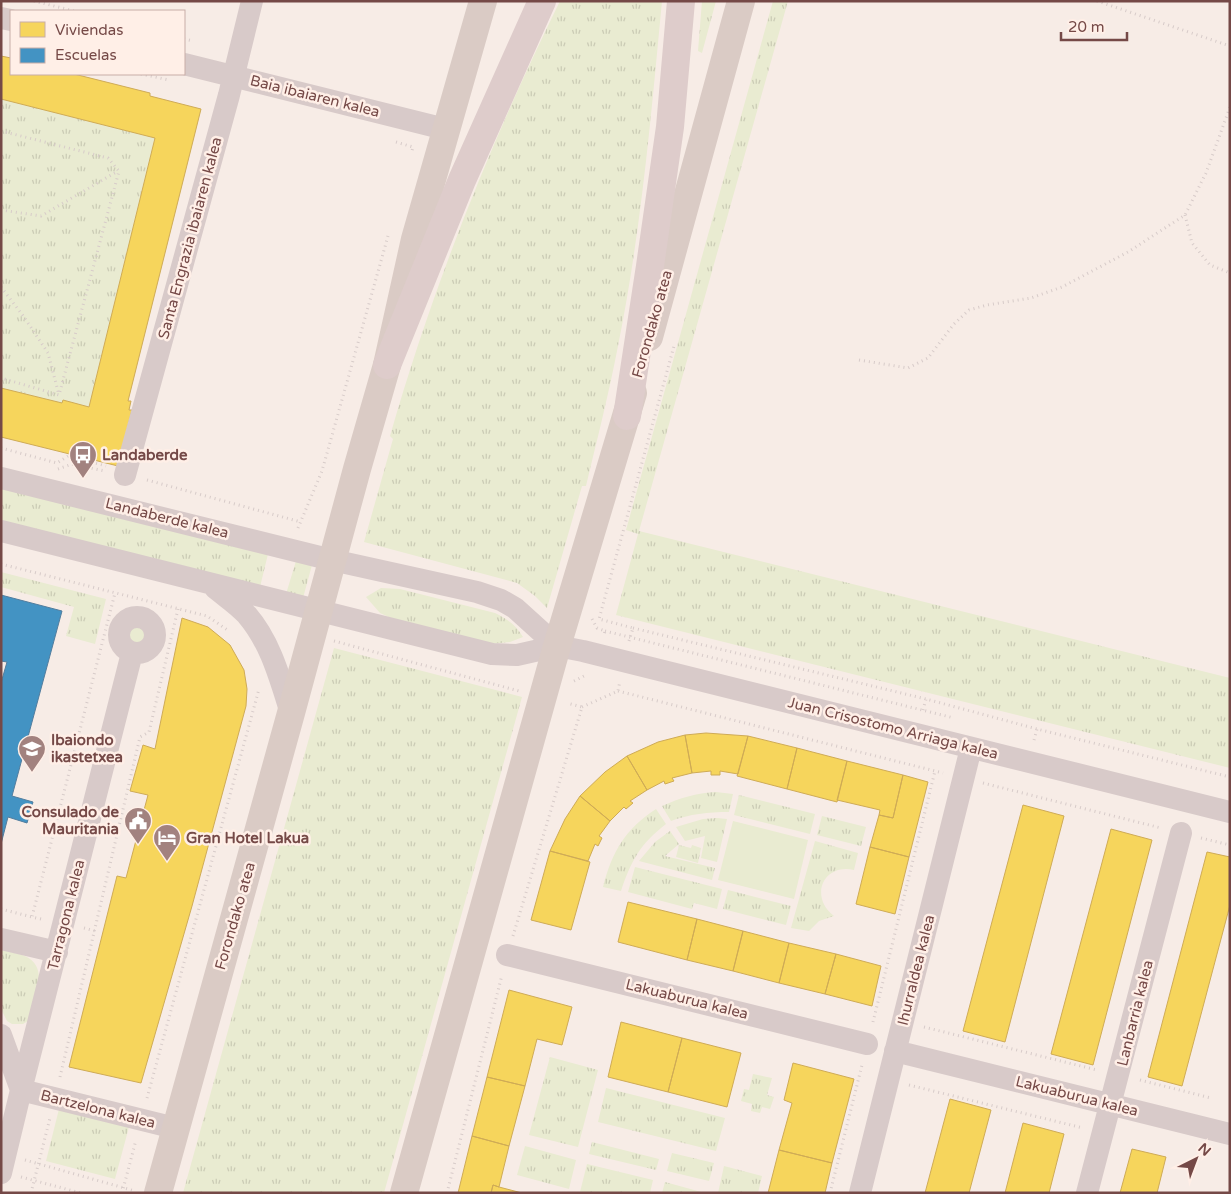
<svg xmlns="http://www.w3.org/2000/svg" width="1231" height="1194" font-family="'Varela Round',sans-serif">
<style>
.grass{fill:url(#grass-tufts)}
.pitch{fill:#e9ebd1}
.homes{fill:#f6d55c;stroke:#cfab56}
.schools{fill:#4393c3;stroke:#527d9e}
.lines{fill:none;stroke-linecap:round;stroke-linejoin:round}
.path{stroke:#d7cbc9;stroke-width:3;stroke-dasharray:1 4;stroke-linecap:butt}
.minor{stroke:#d8cac9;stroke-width:22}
.major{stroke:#dacbc5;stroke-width:28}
.highway{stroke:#decccb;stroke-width:28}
.labels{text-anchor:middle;stroke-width:5;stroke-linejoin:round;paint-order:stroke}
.street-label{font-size:15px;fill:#754947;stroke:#ffefe7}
.poi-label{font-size:15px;font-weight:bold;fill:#754947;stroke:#ffefe7;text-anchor:start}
</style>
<defs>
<pattern id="grass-tufts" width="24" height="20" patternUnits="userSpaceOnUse" patternTransform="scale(1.25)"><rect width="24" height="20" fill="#e9ebd1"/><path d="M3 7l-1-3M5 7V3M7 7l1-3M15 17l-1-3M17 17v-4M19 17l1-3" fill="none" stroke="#cbcbb5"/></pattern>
</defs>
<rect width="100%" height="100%" fill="#f7ece6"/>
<path class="grass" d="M 560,1 L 662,1 C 651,117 641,232 618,346 C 609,393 597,440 586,486 L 582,486 L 547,608 L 535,596 L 517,583 L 364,542 L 393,439 L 390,436 C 433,286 491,141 560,1 Z
M 702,1 L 716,1 L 702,53 L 698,51 Z
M 773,1 L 788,1 L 639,531 L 1230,678 L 1230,768 L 616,615 L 638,534 L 626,530 Z
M 1,99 L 155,138 L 89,407 L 63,400 L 62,403 L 1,388 Z
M 1,488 L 268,554 L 260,587 L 1,522 Z
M 296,561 L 312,565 L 303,598 L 286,594 Z
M 1,572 L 106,599 L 95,644 L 66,636 L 74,607 L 1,587 Z
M 381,588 L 400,589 L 495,613 C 507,619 516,625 523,637 L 510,642 L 490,644 L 395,620 L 380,613 L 366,597 Z
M124 634a14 14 0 1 1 28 0a14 14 0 1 1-28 0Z
M 334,648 L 522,697 L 384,1193 L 183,1193 Z
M 716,792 L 733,794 L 729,812 C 708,812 690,814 671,821 L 662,806 C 680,798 696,793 716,792 Z
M 739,795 L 815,814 L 810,834 L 734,815 Z
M 656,809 L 666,824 C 640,844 631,861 621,891 L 603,887 C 612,852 625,829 656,809 Z
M 822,816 L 866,827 L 861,846 L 817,835 Z
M 717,818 L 727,819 L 717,862 L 701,858 L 705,836 L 685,841 L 676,827 L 703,819 Z
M 670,831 L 679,844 L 665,856 L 715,868 L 712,880 L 639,861 L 655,842 Z
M 815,841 L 858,853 L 854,870 C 823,863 809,897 834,916 L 819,921 L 809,931 L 791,928 Z
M 679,845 L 691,848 L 692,845 L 701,848 L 698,863 L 676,857 Z
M 635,867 L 722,889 L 717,909 L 694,903 L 692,909 L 628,892 Z
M 728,890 L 791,906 L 786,925 L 723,909 Z
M 1,950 C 9,952 18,953 25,956 C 51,968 34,1001 28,1021 L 23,1024 L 12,1024 L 7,1021 L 1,1009 Z
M 550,1057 L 598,1070 L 578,1147 L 529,1135 Z
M 753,1074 L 772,1078 L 767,1095 L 774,1097 L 770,1109 L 762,1107 L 760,1113 L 751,1111 L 752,1104 L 741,1101 L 744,1089 L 749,1090 Z
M 606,1088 L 725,1118 L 716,1151 L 598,1122 Z
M 59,1109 L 129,1127 L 115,1179 L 46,1161 Z
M 592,1142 L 659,1159 L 656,1170 L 589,1154 Z
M 525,1146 L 576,1160 L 569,1189 L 517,1175 Z
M 672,1153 L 714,1163 L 709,1181 L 667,1171 Z
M 587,1164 L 653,1180 L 650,1193 L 580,1192 Z
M 724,1166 L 762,1176 L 758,1193 L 718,1193 Z
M 665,1182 L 705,1193 L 662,1193 Z"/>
<path class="pitch" d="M 733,821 L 808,840 L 794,899 L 718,880 Z"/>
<path class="homes" d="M 1,56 L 11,58 L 11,74 L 74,74 L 150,93 L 150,96 L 201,109 L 128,401 L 131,401 L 129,410 L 132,410 L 118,466 L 1,437 L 1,388 L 62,403 L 63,400 L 89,407 L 155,138 L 1,99 Z
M 182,618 L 208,627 L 230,645 L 244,670 L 247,689 L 246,706 L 192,906 L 141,1083 L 69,1067 L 117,876 L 126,878 L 148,795 L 130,791 L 143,745 L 155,749 Z
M 706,733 L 748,736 L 738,774 L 720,771 L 720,775 L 711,775 L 711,771 L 692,773 L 685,735 Z
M 685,735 L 692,773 L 672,778 L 674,781 L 665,784 L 664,781 L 647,790 L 627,756 L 658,742 Z
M 748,736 L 797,748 L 787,789 L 737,776 Z
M 797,748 L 847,761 L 837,802 L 787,789 Z
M 627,756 L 647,790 L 630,801 L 633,803 L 626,809 L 624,807 L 610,821 L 580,796 L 605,772 Z
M 847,761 L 903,775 L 893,818 L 879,815 L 880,810 L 837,800 Z
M 903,775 L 928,782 L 909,857 L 870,847 L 879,815 L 893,818 Z
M 580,796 L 610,821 L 599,836 L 602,838 L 598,846 L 595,844 L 588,861 L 550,851 L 565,819 Z
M 1023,805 L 1064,816 L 1005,1042 L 963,1031 Z
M 1111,829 L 1152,840 L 1093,1065 L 1051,1054 Z
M 870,847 L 909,857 L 895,914 L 856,904 Z
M 550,851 L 590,862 L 571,930 L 531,920 Z
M 1207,852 L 1230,857 L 1230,905 L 1182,1086 L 1148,1077 Z
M 628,902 L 697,919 L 687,960 L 618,942 Z
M 697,919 L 743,931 L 733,971 L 687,960 Z
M 743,931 L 789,943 L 779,983 L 733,971 Z
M 789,943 L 836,954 L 825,994 L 779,983 Z
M 836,954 L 881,966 L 872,1006 L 825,994 Z
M 509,990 L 572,1007 L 562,1045 L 537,1039 L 525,1086 L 487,1077 Z
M 621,1022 L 682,1038 L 668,1092 L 608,1077 Z
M 682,1038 L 741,1053 L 727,1107 L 668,1092 Z
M 793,1063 L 854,1079 L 832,1163 L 779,1150 L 792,1103 L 784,1100 Z
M 487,1077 L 525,1086 L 509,1146 L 472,1136 Z
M 950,1099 L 991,1110 L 969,1193 L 925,1193 Z
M 1023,1123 L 1064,1134 L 1049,1193 L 1005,1193 Z
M 472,1136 L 509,1146 L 499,1187 L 493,1185 L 491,1193 L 458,1193 Z
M 1132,1149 L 1166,1157 L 1157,1193 L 1120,1193 Z
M 779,1150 L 832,1163 L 825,1193 L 768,1193 Z
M 493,1185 L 499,1187 L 522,1193 L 491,1193 Z"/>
<path class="schools" d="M 1,595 L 62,611 L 12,796 L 33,802 L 27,823 L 8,817 L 1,844 L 1,683 L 7,662 L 1,661 Z"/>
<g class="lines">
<path class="path" d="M 34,1 L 74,11
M 1097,1 L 1230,46
M 184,39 L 193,41
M 141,74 L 169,80
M 1,131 L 108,158 L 119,171 L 59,395 L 1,378
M 396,142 L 413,147 L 412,151
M 1,210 L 41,216 L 118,171
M 1185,215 L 1192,243 L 1210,265 L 1230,273
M 1,287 L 24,317 L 48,353 L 59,395
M 859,360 L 908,368 L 928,358 L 954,324 L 969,310 L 987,305 L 1031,298 L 1062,287 L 1128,252 L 1185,215 L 1206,173 L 1230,107
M 1,448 L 57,463 L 68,456 L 106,466
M 58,469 L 72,464 L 105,471
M 147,480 L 301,522
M 298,528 L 322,471 L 388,236
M 1,564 L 207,616 L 229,631
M 592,619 L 597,628 L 605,631 L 604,635
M 633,628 L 926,699 L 1037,729 L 1230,777
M 605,631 L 954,718
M 334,641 L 519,691
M 629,641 L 633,628 L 599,619 L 674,346
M 574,681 L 586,675
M 618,691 L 943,773
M 582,707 L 618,691 L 620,681
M 923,710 L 926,699
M 1034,740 L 1037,729
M 983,783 L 1161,828
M 1201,838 L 1230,845
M 1,909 L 32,917
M 41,919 L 32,917 L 115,593
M 84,928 L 95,931
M 513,936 L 582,707 L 567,703
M 873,1022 L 935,771
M 924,1027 L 1097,1070
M 60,1077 L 140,737 L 149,732 L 178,609
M 1140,1080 L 1211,1098
M 909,1085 L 1083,1128
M 147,1098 L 259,689
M 25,1160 L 135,1191
M 21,1177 L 81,1193
M 31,1193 L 50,1118
M 122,1193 L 136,1140
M 447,1193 L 502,975
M 830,1193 L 862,1065"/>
<path class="minor" d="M 1,18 L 11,20
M 184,64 L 445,129
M 125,475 L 229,95 L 252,1
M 1,478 L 332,560 L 477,592 L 501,600 L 515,608 L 557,646
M 1,531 L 492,654 L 517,655 L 557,646 L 583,651 L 1230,812
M 215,588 C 226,597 238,605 247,615 C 271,643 280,679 291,713
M119 635a18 18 0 1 1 36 0a18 18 0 1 1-36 0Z
M 132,653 L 21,1090 L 175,1128
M 1,939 L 57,952
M 507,955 L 867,1044
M 1,1035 L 21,1090 L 1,1173
M 895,1051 L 1230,1134
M 860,1193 L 971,748
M 1087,1193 L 1181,833"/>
<path class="major" d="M 649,337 L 741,1
M 158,1193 L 291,713 L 357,469 L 387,365 L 415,239 L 483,1
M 404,1193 L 557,646 L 633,393"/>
<path class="highway" d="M 387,365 L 462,180 L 542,1
M 627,416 L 650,266 L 670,127 L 681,1"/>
</g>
<defs>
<symbol id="bus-pin" viewBox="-11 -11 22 30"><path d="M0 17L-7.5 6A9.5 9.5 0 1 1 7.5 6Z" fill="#a2827f" stroke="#ffefe7"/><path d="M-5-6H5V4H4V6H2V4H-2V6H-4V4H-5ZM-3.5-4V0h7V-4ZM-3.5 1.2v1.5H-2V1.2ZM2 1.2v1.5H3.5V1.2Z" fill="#fff"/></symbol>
<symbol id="school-pin" viewBox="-11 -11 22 30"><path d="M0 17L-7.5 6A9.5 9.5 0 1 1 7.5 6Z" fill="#a2827f" stroke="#ffefe7"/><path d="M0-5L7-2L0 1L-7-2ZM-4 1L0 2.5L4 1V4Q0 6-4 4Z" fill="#fff"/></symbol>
<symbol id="civic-pin" viewBox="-11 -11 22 30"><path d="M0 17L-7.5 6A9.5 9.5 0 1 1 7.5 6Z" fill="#a2827f" stroke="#ffefe7"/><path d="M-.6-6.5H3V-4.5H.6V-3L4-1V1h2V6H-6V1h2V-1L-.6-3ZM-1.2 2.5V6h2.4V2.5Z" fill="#fff"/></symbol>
<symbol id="hotel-pin" viewBox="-11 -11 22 30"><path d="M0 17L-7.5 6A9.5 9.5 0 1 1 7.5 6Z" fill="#a2827f" stroke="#ffefe7"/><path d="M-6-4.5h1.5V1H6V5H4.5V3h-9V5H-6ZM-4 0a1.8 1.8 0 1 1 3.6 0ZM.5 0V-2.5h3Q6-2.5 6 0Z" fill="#fff"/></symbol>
</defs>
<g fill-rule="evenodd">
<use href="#bus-pin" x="67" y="439" width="32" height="43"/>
<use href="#school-pin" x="16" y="733" width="32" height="43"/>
<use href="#civic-pin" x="122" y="805" width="32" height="43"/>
<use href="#hotel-pin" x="151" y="822" width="32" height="43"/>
</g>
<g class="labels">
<g class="street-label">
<text transform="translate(315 96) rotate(14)" y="5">Baia ibaiaren kalea</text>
<text transform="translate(190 238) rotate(-75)" y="5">Santa Engrazia ibaiaren kalea</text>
<text transform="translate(652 324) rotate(-74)" y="5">Forondako atea</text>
<text transform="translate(167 518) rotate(14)" y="5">Landaberde kalea</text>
<text transform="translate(893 728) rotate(14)" y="5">Juan Crisostomo Arriaga kalea</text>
<text transform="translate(66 915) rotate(-76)" y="5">Tarragona kalea</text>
<text transform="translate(235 916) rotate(-74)" y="5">Forondako atea</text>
<text transform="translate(916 970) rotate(-76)" y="5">Ihurraldea kalea</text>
<text transform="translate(687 999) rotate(14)" y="5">Lakuaburua kalea</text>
<text transform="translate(1135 1013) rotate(-76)" y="5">Lanbarria kalea</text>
<text transform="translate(1077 1096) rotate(14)" y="5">Lakuaburua kalea</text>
<text transform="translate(98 1109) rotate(14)" y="5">Bartzelona kalea</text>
</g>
<g class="poi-label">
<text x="102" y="460">Landaberde</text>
<text x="51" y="745">Ibaiondo<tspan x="51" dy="17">ikastetxea</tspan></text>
<text x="119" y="817" text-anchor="end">Consulado de<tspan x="119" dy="17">Mauritania</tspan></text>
<text x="186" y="843">Gran Hotel Lakua</text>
</g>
</g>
<rect width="1231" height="1194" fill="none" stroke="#754947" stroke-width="5"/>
<rect x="10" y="10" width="175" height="65" fill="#ffefe7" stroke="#c8ada7"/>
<rect x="20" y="22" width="25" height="15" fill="#f6d55c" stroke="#c8ada7"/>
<text x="55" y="35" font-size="15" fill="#754947">Viviendas</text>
<rect x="20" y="48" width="25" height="15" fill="#4393c3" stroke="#c8ada7"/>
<text x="55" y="60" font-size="15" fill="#754947">Escuelas</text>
<g transform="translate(1196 1159) rotate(42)" stroke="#ffefe7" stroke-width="4" paint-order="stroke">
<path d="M0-4L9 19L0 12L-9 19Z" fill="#754947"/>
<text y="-8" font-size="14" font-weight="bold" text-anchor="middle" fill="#754947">N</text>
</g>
<path d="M1061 32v8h66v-8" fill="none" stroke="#754947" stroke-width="2.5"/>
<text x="1068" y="32" font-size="15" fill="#754947" stroke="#ffefe7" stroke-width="4" paint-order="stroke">20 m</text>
</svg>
